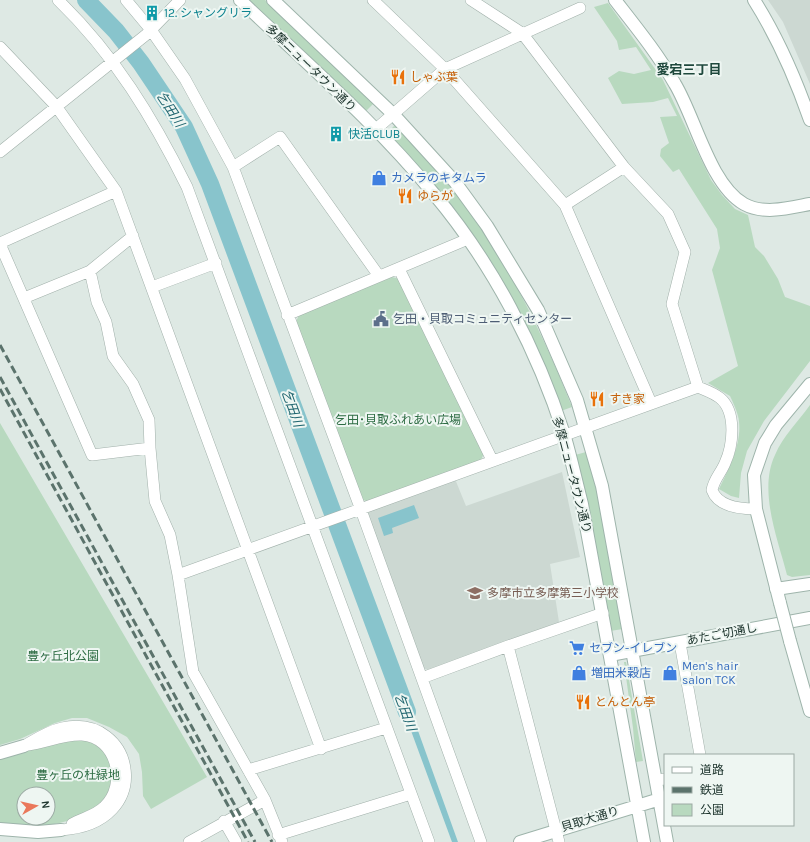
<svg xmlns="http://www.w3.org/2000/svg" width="810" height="842" font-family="Karla,'Noto Sans JP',sans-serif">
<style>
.built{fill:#ccd8d2}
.green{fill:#b8d9bf;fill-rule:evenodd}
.water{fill:#88c4cc}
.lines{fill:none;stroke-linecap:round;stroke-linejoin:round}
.river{stroke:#88c4cc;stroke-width:18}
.street-casing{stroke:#a1b0aa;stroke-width:12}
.secondary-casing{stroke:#9eb4ab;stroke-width:14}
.street{stroke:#fff;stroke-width:11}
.secondary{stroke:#fff;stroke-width:12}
.rail{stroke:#5b736c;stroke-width:3;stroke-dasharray:8 4;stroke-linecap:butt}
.secondary-bridge-casing{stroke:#9eb4ab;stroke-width:14;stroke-linecap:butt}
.secondary-bridge{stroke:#fff;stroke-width:12}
.labels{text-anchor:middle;stroke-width:4;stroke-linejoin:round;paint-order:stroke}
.culture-label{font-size:12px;fill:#0d838f;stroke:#eef6f2;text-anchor:start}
.street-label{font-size:12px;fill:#203730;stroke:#eef6f2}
.food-label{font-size:12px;fill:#c56008;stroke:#eef6f2;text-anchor:start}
.shop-label{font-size:12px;fill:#366cbe;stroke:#eef6f2;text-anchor:start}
.service-label{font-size:12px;fill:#4e5e75;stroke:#eef6f2;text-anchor:start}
.park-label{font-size:12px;fill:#2d6c43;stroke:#eef6f2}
.education-label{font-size:12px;fill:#785e54;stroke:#eef6f2;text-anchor:start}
.neighbourhood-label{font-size:13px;font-weight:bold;fill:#1e483c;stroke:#eef6f2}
.water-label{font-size:13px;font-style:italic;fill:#1f656f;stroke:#eef6f2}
</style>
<rect width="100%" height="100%" fill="#dee9e4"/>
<path class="built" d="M 768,0 L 810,0 L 810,84 L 783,22 Z
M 562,472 L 580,557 L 550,564 L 559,622 L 428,670 L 421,667 L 367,517 L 369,510 L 455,479 L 466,506 Z"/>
<path class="green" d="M 248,0 L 265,0 L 374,103 L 365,112 Z
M 608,3 L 663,80 L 711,180 L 722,195 L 735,209 L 748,215 L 755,247 L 764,256 L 778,279 L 785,297 L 810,306 L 810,361 L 764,421 L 747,451 L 741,473 L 739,498 L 731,496 L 719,489 C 729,468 744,440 738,416 C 736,409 733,402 730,396 L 708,383 L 738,366 L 712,270 L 720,248 L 717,229 L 679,169 L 673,172 L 660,156 L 661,149 L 669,143 L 660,117 L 677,116 L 668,98 L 653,102 L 622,104 L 608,78 L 619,71 L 634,74 L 651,70 L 636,47 L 619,50 L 617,41 L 594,7 Z
M 394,126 L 397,127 C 415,146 434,165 450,185 C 503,253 541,328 572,407 L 561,411 L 473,237 L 439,191 L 390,136 L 389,131 Z
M 392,277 L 400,279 L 485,451 L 481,460 L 369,502 L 357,498 L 294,326 L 299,315 Z
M 810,405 L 810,575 L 792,577 L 787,575 C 778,539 758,491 775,455 C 783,436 798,422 810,405 Z
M 0,423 L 207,777 L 151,809 L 143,796 L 142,772 L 139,754 L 127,737 L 109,727 L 87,718 L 72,718 L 55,723 L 20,739 L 0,745 Z
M 586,452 L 596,488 L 623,629 L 610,631 L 575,455 Z
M 624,662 L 626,662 L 643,761 L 636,762 L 633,728 Z
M 82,738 C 106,747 121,768 110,793 C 106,806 79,817 67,821 C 46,828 22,825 0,823 L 0,758 L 42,746 ZM 24,794 L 48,794 L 48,818 L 24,818 Z"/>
<path class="water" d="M 414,505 L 419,518 L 392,528 L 393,533 L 384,536 L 378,518 Z
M 403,689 L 458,842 L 452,842 L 396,690 Z"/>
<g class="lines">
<path class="river" d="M 86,0 L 116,31 L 141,63 L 184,127 L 210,184 L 407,712"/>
<defs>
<path id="street" d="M 58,0 C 114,54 153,118 187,187 L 429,842
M 126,0 L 151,30 L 185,79 L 233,167 L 361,510 L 481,842
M 373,0 L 445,69 L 565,205 L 651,403
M 471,0 L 522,33 L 624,167 L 668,214 L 685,252 L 672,304 L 698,387 C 705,390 714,393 720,398 C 737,412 733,446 725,463 C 721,473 714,479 712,490 C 718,507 741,509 756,509
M 0,47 L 56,106 L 116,191 L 321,749
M 376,129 L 445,69 L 580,8
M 0,152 L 147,34 L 180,0
M 233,167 L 280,137 L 379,276
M 565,205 L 624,167
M 0,243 L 116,191
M 0,244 L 92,455 L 150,448 L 155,501 L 170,535 L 178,575 L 193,672 L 265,800 L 282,842
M 399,269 L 492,460
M 90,271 L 97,302 L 106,322 L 113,356 L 133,384 L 149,420 L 150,448
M 152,287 L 216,263
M 24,298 L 90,271 L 133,236
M 287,315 L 468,239
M 178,575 L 698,387
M 680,643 L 700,755
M 508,646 L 559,842
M 422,678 L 508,646 L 603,613
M 28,745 C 46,743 63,734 82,735 C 117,737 128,785 104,807 C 95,816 82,818 72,824
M 24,746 C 36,739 48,731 62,728 C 135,712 158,824 61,830
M 248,770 L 386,728
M 656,780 L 665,779
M 224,821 L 236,842
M 278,835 L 411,794
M 189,842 L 265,800"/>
<path id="secondary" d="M 240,0 C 306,63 376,123 434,194 C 492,263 537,349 564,434 C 571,457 576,481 582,504 L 644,842
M 273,0 L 393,114 L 455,182 L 487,226 L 538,310 L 577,400 L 602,486 L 667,842
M 615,0 C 636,27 658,54 675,84 C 695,117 710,185 744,204 C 764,215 789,208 810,204
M 754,0 C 778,38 795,77 810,120
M 776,589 L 810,584
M 780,603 L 756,509 L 754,475 L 765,443 L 776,425 L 810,384
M 790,641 L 810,711
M 610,655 L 810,618
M 0,753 L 24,746
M 0,829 L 38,832 L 61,830
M 520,842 L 660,799"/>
</defs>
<use href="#street" class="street-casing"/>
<use href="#secondary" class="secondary-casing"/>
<use href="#street" class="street"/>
<use href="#secondary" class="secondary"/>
<path class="rail" d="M 0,345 L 272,842
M 0,377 L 255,842
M 0,389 L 248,842"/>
<defs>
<path id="secondary-bridge" d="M 780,603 L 790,641"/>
</defs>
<use href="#secondary-bridge" class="secondary-bridge-casing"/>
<use href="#secondary-bridge" class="secondary-bridge"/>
</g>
<defs>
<symbol id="building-bare" viewBox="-9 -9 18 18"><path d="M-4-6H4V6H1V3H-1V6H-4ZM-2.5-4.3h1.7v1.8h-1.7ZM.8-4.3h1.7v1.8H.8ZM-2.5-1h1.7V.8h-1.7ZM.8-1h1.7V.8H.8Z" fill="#0f9aa8" stroke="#eef6f2" stroke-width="2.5" paint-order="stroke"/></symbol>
<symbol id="restaurant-bare" viewBox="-9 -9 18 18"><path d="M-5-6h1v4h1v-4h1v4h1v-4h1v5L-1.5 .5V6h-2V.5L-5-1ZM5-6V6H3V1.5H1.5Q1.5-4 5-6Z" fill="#e8710a" stroke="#eef6f2" stroke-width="2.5" paint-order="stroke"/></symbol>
<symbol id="shop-bare" viewBox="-9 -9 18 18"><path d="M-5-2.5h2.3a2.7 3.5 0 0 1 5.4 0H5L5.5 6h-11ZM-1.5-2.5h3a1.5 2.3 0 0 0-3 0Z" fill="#3f7fe0" stroke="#eef6f2" stroke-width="2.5" paint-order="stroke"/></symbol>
<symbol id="civic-bare" viewBox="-9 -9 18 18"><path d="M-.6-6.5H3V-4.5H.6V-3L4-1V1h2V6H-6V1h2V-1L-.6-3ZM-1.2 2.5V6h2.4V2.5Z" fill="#5c6f8a" stroke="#eef6f2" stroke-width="2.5" paint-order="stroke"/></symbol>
<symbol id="school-bare" viewBox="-9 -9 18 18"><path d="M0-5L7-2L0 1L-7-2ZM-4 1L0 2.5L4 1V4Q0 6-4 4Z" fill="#8d6e63" stroke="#eef6f2" stroke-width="2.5" paint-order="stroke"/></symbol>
<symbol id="supermarket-bare" viewBox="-9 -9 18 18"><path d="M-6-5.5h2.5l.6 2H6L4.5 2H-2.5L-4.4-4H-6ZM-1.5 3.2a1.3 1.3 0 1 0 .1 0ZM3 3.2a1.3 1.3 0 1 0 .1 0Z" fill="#3f7fe0" stroke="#eef6f2" stroke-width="2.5" paint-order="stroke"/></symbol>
</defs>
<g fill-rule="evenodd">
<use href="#building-bare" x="141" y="2" width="22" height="22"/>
<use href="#restaurant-bare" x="387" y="66" width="22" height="22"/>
<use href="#building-bare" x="325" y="123" width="22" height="22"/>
<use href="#shop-bare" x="368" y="167" width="22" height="22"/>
<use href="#restaurant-bare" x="394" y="185" width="22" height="22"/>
<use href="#civic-bare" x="370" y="308" width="22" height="22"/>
<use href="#restaurant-bare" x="586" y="388" width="22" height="22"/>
<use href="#school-bare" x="464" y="582" width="22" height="22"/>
<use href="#supermarket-bare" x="566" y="637" width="22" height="22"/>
<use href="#shop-bare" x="568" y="662" width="22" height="22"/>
<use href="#shop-bare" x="659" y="662" width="22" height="22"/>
<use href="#restaurant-bare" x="572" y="691" width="22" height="22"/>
</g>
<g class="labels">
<g class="culture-label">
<text x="164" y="17">12. シャングリラ</text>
<text x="348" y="138">快活CLUB</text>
</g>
<g class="street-label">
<text transform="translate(311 68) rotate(44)" y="4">多摩ニュータウン通り</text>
<text transform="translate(572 475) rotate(75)" y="4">多摩ニュータウン通り</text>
<text transform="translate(722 634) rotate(-11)" y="4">あたご切通し</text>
<text transform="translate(590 819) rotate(-17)" y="4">貝取大通り</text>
</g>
<g class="food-label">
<text x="410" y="81">しゃぶ葉</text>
<text x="417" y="200">ゆらが</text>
<text x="609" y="403">すき家</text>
<text x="595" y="706">とんとん亭</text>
</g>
<g class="shop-label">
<text x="391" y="182">カメラのキタムラ</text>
<text x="589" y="652">セブン-イレブン</text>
<text x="682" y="670">Men's hair<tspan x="682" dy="14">salon TCK</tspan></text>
<text x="591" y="677">増田米穀店</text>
</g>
<g class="service-label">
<text x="393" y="323">乞田・貝取コミュニティセンター</text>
</g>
<g class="park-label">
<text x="398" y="424">乞田･貝取ふれあい広場</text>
<text x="63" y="660">豊ヶ丘北公園</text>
<text x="78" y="779">豊ヶ丘の杜緑地</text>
</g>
<g class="education-label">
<text x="487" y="597">多摩市立多摩第三小学校</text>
</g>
<g class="neighbourhood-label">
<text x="689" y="74">愛宕三丁目</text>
</g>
<g class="water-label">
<text transform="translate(171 109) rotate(57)" y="5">乞田川</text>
<text transform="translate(293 408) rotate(70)" y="5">乞田川</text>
<text transform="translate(406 712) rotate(70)" y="5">乞田川</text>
</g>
</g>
<rect x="664" y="754" width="130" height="72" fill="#eef6f2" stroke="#9caaa4"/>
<rect x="672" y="767" width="20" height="6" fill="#ffffff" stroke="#9caaa4"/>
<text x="700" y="774" font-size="12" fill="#203730">道路</text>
<rect x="672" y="787" width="20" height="6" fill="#5b736c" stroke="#9caaa4"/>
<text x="700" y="794" font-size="12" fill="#203730">鉄道</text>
<rect x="672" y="804" width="20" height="12" fill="#b8d9bf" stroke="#9caaa4"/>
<text x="700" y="814" font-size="12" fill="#203730">公園</text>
<g transform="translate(36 806) rotate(82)"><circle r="19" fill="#eef6f2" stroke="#9caaa4"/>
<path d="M0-3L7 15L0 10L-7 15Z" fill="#ea785b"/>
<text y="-6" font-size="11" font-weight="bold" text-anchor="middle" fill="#203730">N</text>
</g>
</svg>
